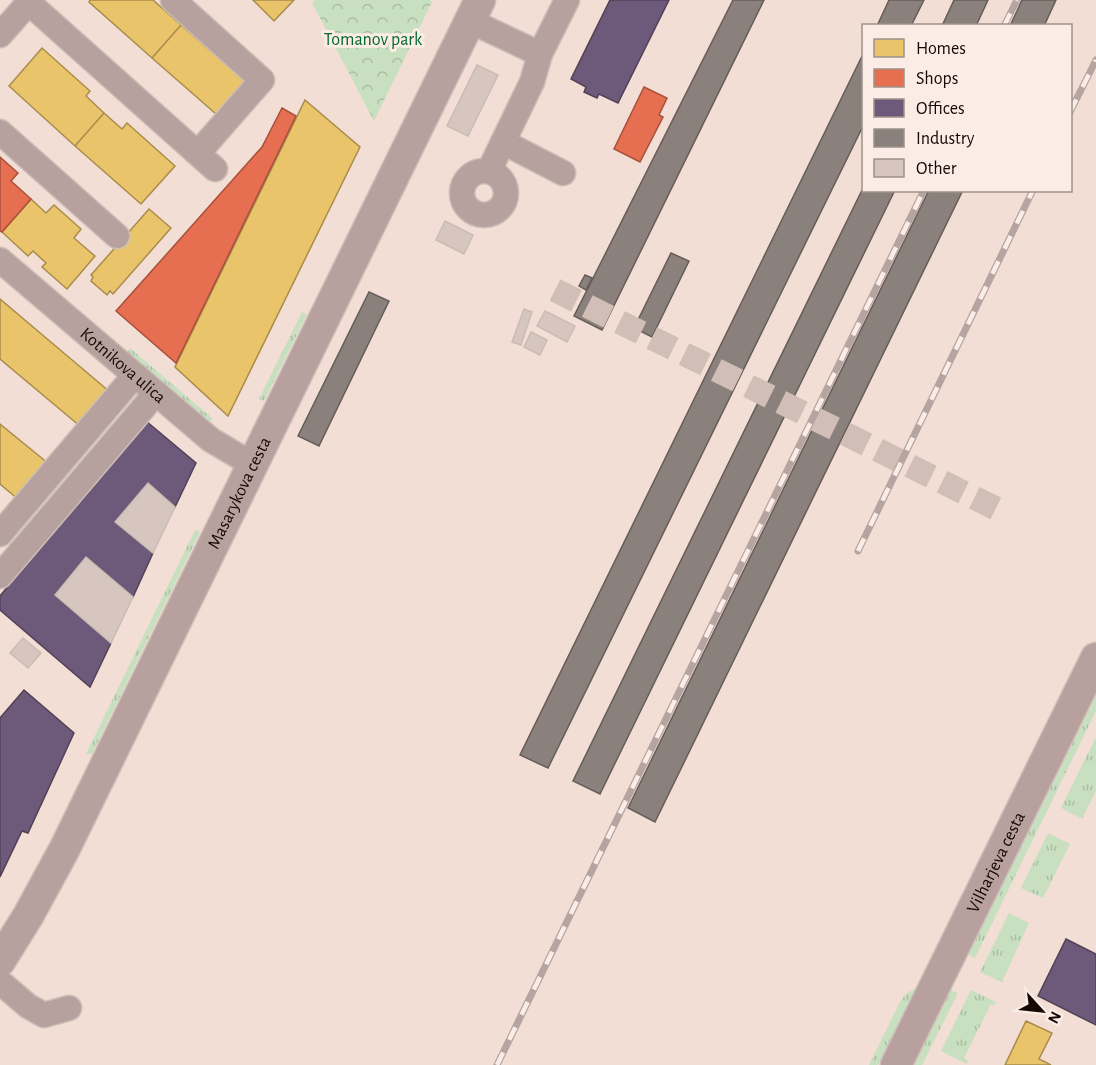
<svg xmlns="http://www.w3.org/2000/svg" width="1096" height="1065" font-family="'Alegreya Sans',sans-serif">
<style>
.grass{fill:url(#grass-tufts)}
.park{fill:url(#park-crowns)}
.homes{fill:#e9c46a;stroke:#a98c4c;stroke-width:1.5}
.shops{fill:#e76f51;stroke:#a8503a;stroke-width:1.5}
.offices{fill:#6d597a;stroke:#524157;stroke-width:1.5}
.industry{fill:#8a817c;stroke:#675d58;stroke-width:1.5}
.building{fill:#d6c6bf;stroke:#cabbb3;stroke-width:1.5}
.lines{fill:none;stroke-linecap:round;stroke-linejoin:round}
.minor-tunnel{stroke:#d1beb6;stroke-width:24;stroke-dasharray:24 12;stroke-linecap:butt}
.minor-casing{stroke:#ccbdb6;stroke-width:27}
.major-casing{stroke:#ccbdb6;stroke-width:33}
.minor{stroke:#b6a19f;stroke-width:24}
.major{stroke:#b8a09e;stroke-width:30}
.rail-casing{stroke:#b6a4a1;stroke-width:7}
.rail{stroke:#fbece5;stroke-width:4.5;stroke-dasharray:14;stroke-linecap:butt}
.labels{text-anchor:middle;stroke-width:6;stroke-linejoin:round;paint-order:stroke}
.park-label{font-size:18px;fill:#03692c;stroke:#fbece5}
.street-label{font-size:18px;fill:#140805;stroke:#fbece5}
</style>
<defs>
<pattern id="grass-tufts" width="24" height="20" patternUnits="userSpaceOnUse" patternTransform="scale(1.5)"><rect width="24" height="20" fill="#c8dfc0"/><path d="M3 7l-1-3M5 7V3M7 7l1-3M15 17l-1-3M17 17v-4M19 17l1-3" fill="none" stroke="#abbea4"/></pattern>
<pattern id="park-crowns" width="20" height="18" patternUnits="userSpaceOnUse" patternTransform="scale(1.5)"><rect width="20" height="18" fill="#c8dfc0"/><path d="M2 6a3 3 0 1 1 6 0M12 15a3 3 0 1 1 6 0" fill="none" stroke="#abbea4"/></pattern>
</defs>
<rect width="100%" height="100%" fill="#f2ded5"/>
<path class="grass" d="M 302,312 L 307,314 L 264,401 L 259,399 Z
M 130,348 L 213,419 L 209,423 L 126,353 Z
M 195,530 L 200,532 L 92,754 L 86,754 Z
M 1096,696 L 1096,711 L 975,958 L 968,954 Z
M 1096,737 L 1096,791 L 1082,819 L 1061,808 Z
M 1048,833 L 1070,844 L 1043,898 L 1021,888 Z
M 1009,913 L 1029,923 L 1002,982 L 980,972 Z
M 916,988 L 878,1065 L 869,1065 L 901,1000 L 907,993 Z
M 951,990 L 958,993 L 922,1065 L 914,1065 Z
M 971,990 L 996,1002 L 994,1006 L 991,1004 L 964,1058 L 968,1061 L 967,1064 L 941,1051 Z"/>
<path class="park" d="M 315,0 L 430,0 L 432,2 L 374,121 L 312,3 Z"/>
<path class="homes" d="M 90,0 L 153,0 L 181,25 L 152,58 L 89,2 Z
M 253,0 L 294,0 L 274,21 Z
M 181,25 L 245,81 L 216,114 L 152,58 Z
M 42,48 L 90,91 L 86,96 L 104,113 L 75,146 L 9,86 Z
M 305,100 L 360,147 L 228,416 L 175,367 Z
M 104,113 L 122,129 L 127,123 L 175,166 L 141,204 L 75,146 Z
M 31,199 L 46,213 L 54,205 L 81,229 L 74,238 L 95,256 L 67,289 L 42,267 L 46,263 L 33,251 L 28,256 L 2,232 Z
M 149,209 L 171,228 L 113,294 L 110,291 L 107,295 L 91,281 L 93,277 L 91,275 Z
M 0,299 L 110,392 L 81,427 L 0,359 Z
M 0,424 L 49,464 L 19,500 L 0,484 Z
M 1026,1021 L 1052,1033 L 1039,1059 L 1051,1065 L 1005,1065 Z"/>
<path class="shops" d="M 644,87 L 667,98 L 659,115 L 663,117 L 640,162 L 614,149 Z
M 282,108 L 296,116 L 176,363 L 116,311 L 262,147 Z
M 0,157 L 18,173 L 11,181 L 31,199 L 2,232 L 0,231 Z"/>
<path class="offices" d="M 610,0 L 669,0 L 618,103 L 599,94 L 597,98 L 584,92 L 586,87 L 571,79 Z
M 146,421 L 196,463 L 175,507 L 148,483 L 115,522 L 153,553 L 133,597 L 86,557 L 55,595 L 111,643 L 90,687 L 0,610 L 0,596 Z
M 24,690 L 74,733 L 28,833 L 22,831 L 0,877 L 0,718 Z
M 1066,939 L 1096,954 L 1096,1025 L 1038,996 Z"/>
<path class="industry" d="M 733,0 L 764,0 L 602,330 L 574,316 Z
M 889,0 L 924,0 L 911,26 L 877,26 Z
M 954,0 L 988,0 L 976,26 L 942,26 Z
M 1022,0 L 1056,0 L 1044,26 L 1010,26 Z
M 864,52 L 864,124 L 548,768 L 520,755 Z
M 864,186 L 864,190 L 895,190 L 600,794 L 573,781 Z
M 929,190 L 963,190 L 655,822 L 628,808 Z
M 671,253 L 689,261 L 652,337 L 634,328 Z
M 585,275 L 592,278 L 586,290 L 579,286 Z
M 369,292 L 389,301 L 319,446 L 298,436 Z"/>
<path class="building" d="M 477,65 L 498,75 L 468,136 L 447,126 Z
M 445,221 L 473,235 L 464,254 L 436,240 Z
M 524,309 L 532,312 L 521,345 L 512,342 Z
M 545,311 L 575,326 L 567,342 L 537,326 Z
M 531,332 L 547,340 L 540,355 L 524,347 Z
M 148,483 L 175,507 L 153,553 L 115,522 Z
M 86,557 L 133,597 L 111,643 L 55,595 Z
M 23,638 L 41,653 L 28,668 L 10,653 Z"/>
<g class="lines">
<path class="minor-tunnel" d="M 555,290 L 1005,513"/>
<defs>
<g id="minor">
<path d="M 173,0 L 262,80 L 198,153"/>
<path d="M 29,3 L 215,169"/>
<path d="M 470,21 L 540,54"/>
<path d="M 0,35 L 31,0"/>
<path d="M 0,132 L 117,236"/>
<path d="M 503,142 L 563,173"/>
<path d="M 489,171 L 532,82 L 540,54 L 567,0"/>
<circle cx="484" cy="193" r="22"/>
<path id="s1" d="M 0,260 L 211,440 L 252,464"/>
<path d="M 0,534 L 135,375"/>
<path d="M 0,576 L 156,393"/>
<path d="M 0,982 L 28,1006 L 44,1015 L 69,1008"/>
</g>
<g id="major">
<path id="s2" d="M 0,961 L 28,916 L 64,850 L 480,0"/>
<path id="s3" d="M 896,1065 L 1096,658"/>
</g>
</defs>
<use href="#minor" class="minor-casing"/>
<use href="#major" class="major-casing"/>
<use href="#minor" class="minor"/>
<use href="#major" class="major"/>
<defs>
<path id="rail" d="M 1004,26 L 1017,0
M 1070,112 L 1096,60
M 858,551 L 1033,190
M 497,1065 L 924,190"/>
</defs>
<use href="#rail" class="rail-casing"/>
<use href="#rail" class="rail"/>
</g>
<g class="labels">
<g class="park-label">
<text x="373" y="45">Tomanov park</text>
</g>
<g class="street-label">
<text dy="6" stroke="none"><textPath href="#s1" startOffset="162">Kotnikova ulica</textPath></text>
<text dy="6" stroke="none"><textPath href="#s2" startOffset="526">Masarykova cesta</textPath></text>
<text dy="6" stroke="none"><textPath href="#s3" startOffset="226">Vilharjeva cesta</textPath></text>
</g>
</g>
<rect x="862" y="24" width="210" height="168" fill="#fbece5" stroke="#9f918b" stroke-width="1.5"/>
<rect x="874" y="39" width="30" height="18" fill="#e9c46a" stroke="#9f918b" stroke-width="1.5"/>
<text x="916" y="54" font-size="18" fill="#140805">Homes</text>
<rect x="874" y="69" width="30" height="18" fill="#e76f51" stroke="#9f918b" stroke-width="1.5"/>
<text x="916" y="84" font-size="18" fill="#140805">Shops</text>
<rect x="874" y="99" width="30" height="18" fill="#6d597a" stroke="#9f918b" stroke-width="1.5"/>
<text x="916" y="114" font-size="18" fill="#140805">Offices</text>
<rect x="874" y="129" width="30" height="18" fill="#8a817c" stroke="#9f918b" stroke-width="1.5"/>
<text x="916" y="144" font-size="18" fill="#140805">Industry</text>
<rect x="874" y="159" width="30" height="18" fill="#d6c6bf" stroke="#9f918b" stroke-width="1.5"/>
<text x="916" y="174" font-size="18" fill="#140805">Other</text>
<g transform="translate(1042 1011) rotate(117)" stroke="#fbece5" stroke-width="4.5" paint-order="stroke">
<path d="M0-4.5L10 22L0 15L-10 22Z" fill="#140805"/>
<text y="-9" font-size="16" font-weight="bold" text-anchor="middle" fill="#140805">N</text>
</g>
</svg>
